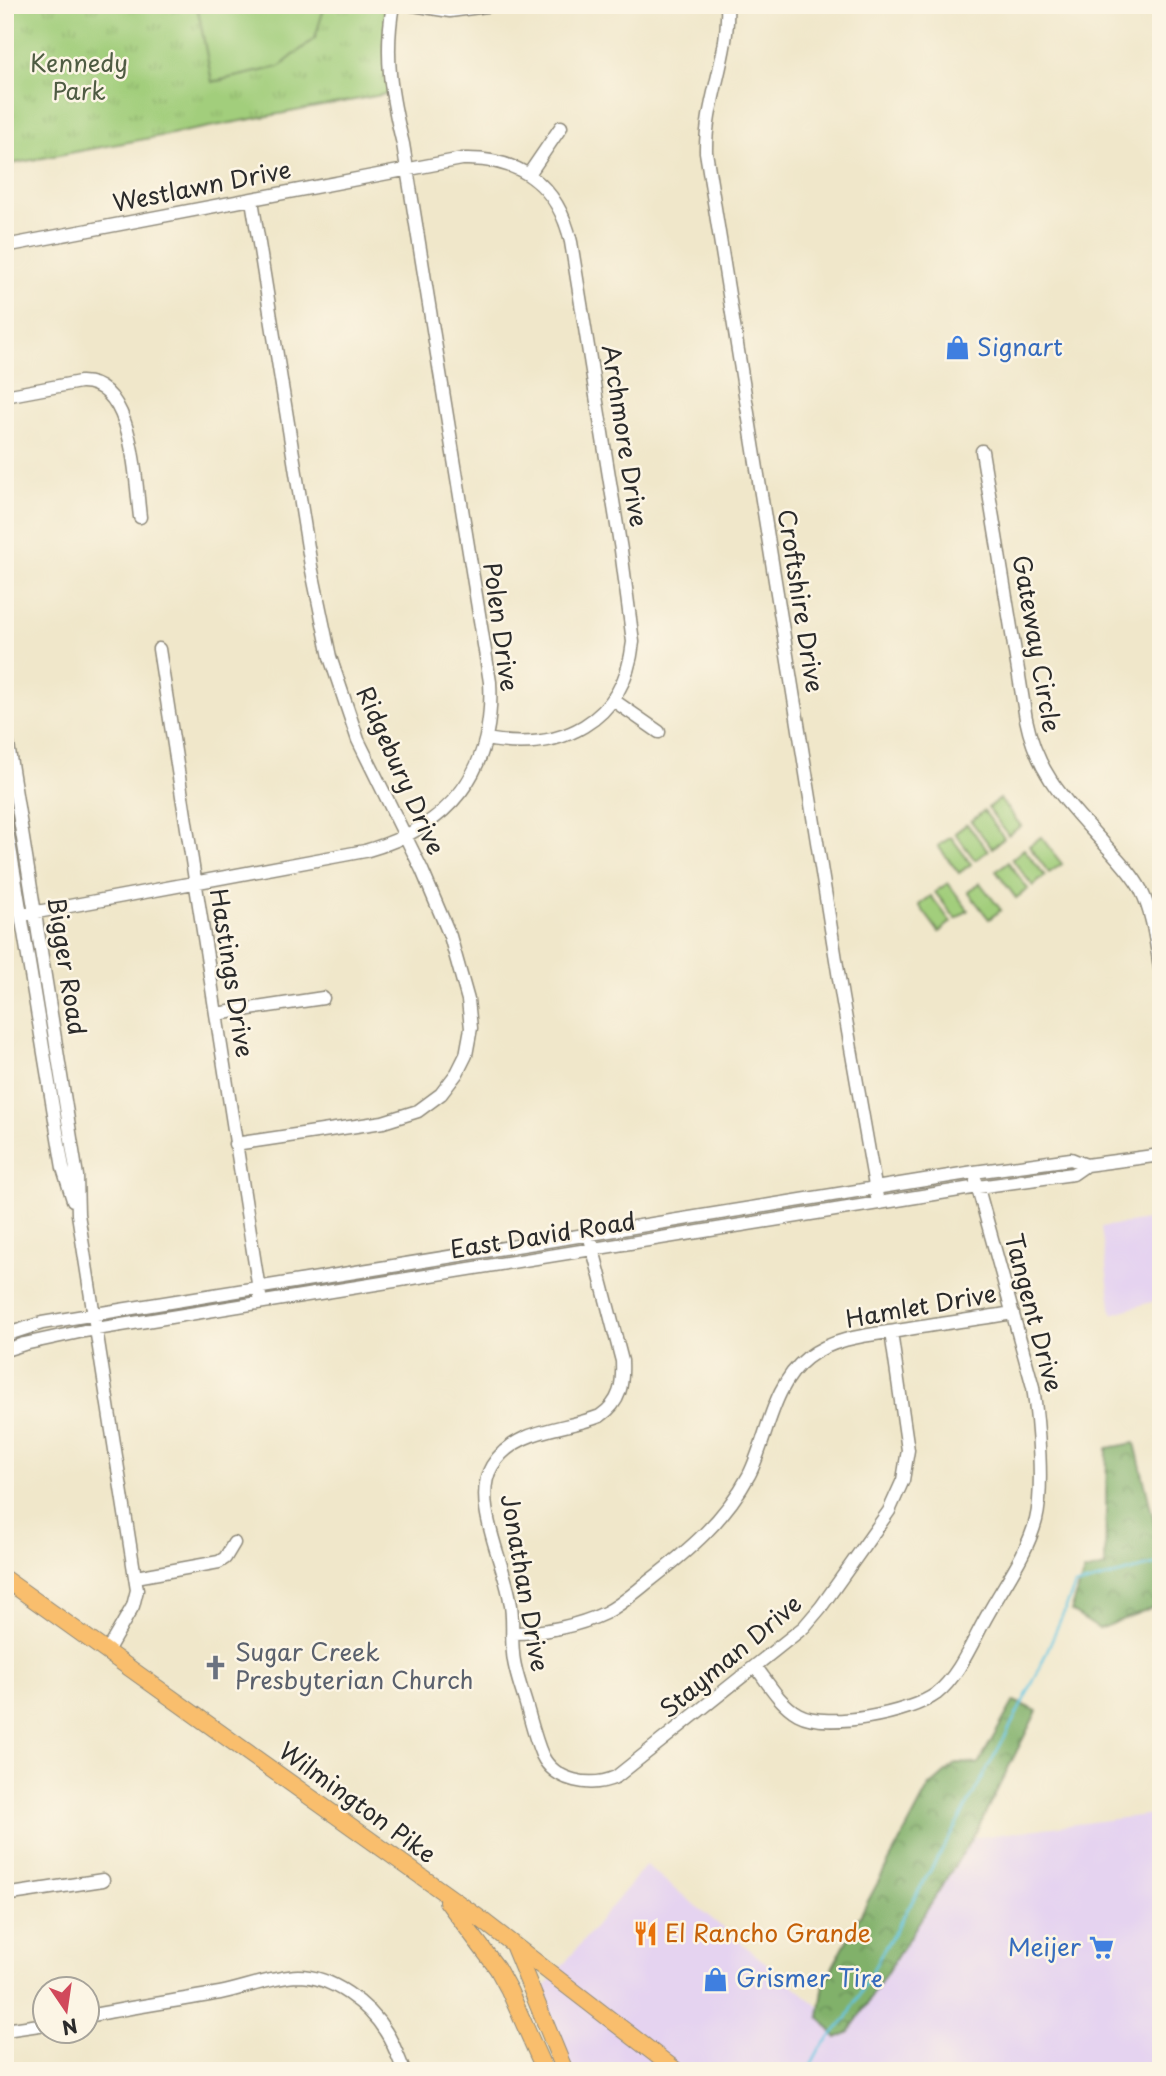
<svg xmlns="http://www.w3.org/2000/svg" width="1166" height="2076" font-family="'Playpen Sans',sans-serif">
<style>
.built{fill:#e5d3f0}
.grass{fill:url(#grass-tufts);stroke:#667c53;stroke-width:2}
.forest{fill:url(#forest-crowns);stroke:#566e4b;stroke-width:2}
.pitch{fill:#a2ce7b;stroke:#667c53;stroke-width:2}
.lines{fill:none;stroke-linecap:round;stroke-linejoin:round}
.stream{stroke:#62c4e0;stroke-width:2.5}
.minor-casing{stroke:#8e897a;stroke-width:15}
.major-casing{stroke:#8e897a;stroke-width:18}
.minor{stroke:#fff;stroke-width:12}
.major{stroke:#f9be6d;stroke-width:16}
.labels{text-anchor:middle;stroke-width:5;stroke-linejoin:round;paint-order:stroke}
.park-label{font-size:24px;fill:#4f5c43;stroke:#fcf5e5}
.street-label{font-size:24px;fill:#2b2b2b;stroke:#fcf5e5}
.shop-label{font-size:24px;fill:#366cbe;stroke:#fcf5e5;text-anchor:start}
.worship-label{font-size:24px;fill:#5b616d;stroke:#fcf5e5;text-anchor:start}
.food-label{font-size:24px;fill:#c56008;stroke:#fcf5e5;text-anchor:start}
</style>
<defs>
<pattern id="grass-tufts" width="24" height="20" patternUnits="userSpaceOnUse" patternTransform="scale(1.75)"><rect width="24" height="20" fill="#a2ce7b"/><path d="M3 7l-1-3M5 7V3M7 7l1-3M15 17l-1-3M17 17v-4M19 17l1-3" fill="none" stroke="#8cb16a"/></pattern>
<pattern id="forest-crowns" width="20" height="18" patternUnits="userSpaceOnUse" patternTransform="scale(1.75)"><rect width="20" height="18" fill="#81b16b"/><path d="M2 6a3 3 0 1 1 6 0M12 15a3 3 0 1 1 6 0" fill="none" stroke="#6a9058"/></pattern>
</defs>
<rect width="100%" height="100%" fill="#fcf5e5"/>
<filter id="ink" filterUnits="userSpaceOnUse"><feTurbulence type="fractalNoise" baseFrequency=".0143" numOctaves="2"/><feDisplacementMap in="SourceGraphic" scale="14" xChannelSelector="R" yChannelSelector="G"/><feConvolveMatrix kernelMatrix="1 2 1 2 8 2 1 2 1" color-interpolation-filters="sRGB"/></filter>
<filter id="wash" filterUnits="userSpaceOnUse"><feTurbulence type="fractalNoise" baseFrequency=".00686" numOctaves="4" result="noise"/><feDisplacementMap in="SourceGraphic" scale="28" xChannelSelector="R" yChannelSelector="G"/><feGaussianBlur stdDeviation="1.57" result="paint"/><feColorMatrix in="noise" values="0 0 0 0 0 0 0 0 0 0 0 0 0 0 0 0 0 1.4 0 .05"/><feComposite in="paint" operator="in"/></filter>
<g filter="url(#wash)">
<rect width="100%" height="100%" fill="#f0e7ca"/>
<path class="built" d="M 1161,1218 L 1161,1299 L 1112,1314 L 1101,1227 Z
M 1161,1813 L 1161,2071 L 567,2071 L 535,1999 L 646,1865 L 849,2031 L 969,1838 Z"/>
<path class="grass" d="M 5,5 L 393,5 L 392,93 L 5,165 Z"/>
<path class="forest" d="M 1135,1443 L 1157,1534 L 1161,1534 L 1161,1604 L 1099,1629 L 1071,1611 L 1084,1572 L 1105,1567 L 1107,1448 Z
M 1014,1701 L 1037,1711 L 975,1834 L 849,2032 L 837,2038 L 819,2017 L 824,1983 L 929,1787 L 956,1763 L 978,1764 Z"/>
<path class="pitch" d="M 197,5 L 325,5 L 315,38 L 279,67 L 212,82 Z
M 1000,799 L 1021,826 L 1008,835 L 988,808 Z
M 984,811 L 1004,838 L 992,848 L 971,821 Z
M 967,824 L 988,851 L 975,860 L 955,833 Z
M 951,837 L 971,864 L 959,873 L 938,846 Z
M 1041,837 L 1062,864 L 1049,873 L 1029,846 Z
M 1024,849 L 1045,876 L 1033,886 L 1012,859 Z
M 1008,862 L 1028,889 L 1016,898 L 996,871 Z
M 948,883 L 968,910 L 956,919 L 935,892 Z
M 980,883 L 1001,910 L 989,919 L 968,892 Z
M 931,896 L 951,922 L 939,932 L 919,905 Z"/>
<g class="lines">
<path class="stream" d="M 808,2071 L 820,2049 L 847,2018 L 883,1951 L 946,1844 L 1008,1731 L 1037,1674 L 1075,1586 L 1161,1563"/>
</g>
</g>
<g filter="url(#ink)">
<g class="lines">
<defs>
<path id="minor" d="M 413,5 L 450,11 L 494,5
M 727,5 C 730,55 705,102 706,152 L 842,997 L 878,1203
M 529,174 L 561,127
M 5,246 L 462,159 C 520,157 558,185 571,242 L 621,550 L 633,642 C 624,723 560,753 486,739
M 5,396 L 80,382 C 134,380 135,479 140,517
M 982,451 L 1026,719 C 1038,778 1070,805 1108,848 C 1120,861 1133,875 1141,890 C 1154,916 1156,945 1161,973
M 159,649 L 260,1296
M 613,700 L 659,732
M 5,726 L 77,1176 L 78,1214 L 137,1590 L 133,1606 L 107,1651
M 5,818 L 63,1168 L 73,1200
M 21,915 L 365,851 C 450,827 495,771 490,682 L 403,144 C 391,96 384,55 393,5
M 216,1014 L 323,998
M 235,1144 L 383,1122 L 418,1111 L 441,1094 L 457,1073 L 466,1055 L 471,1028 L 468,1000 L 450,936 L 422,870 L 358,740 L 330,657 L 311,566 L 252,200
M 589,1234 L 622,1361 C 623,1384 621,1402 600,1416 C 563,1431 516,1427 492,1466 C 471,1501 504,1562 510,1600 C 514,1617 511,1635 513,1653 C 514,1670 521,1687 526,1704 C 531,1721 535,1739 542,1755 C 555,1782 591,1788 616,1777 L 804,1627 L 821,1607 L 889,1511 L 903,1480 L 908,1450 L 891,1332
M 5,1335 L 42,1323 L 108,1312 L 974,1172 L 1071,1159 L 1086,1165
M 5,1350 L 24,1344 L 84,1331 L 978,1187 L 1073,1174 L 1086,1165 L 1161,1155
M 136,1577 L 219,1562 L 225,1558 L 234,1543
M 513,1633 C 543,1633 578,1626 605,1613 C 621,1605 634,1593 648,1582 C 688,1551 725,1520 749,1475 C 768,1437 772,1385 807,1358 C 834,1337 870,1335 903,1330 C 939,1324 976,1319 1013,1313
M 756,1667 C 768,1683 780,1704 798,1714 C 827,1730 910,1713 936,1694 C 960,1675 973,1640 988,1614 C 1005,1583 1027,1554 1036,1520 C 1044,1488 1038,1421 1033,1387 L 976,1181
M 5,1895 L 103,1880
M 88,2016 C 131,2007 176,2001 220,1993 C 245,1988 272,1977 298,1976 C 332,1976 369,2004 386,2032 C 394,2044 398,2057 404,2071
M 5,2030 L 46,2024"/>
<path id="major" d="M 5,1579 L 478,1917 L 677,2071
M 447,1901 L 497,1968 L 509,1990 L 545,2071
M 514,1947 L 565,2071"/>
</defs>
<use href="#minor" class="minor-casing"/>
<use href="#major" class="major-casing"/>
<use href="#minor" class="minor"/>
<use href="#major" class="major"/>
</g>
</g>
<defs>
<symbol id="shop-bare" viewBox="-9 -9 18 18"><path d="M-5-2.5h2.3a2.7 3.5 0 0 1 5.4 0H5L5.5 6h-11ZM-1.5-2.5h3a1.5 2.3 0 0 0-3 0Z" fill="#3f7fe0" stroke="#fcf5e5" stroke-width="2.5" paint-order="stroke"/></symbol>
<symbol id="church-bare" viewBox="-9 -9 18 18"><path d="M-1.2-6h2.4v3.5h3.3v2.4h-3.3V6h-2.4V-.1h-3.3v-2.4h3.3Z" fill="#6b7280" stroke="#fcf5e5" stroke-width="2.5" paint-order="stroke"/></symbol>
<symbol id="restaurant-bare" viewBox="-9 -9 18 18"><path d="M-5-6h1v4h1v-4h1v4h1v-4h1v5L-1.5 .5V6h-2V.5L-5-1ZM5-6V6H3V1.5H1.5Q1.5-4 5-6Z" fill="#e8710a" stroke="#fcf5e5" stroke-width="2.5" paint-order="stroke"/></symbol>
<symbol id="supermarket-bare" viewBox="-9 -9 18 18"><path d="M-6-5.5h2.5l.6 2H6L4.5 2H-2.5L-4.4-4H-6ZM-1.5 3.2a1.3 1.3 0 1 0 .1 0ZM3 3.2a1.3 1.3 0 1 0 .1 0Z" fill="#3f7fe0" stroke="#fcf5e5" stroke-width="2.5" paint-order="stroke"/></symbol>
</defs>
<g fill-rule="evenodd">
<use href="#shop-bare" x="940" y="330" width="35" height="35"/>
<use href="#church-bare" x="198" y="1650" width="35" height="35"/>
<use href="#restaurant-bare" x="628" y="1916" width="35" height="35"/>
<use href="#supermarket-bare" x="1084" y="1930" width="35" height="35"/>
<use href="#shop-bare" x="698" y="1962" width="35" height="35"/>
</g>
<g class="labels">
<g class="park-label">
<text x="79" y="72">Kennedy<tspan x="79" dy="28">Park</tspan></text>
</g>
<g class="street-label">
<text transform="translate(202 187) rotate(-11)" y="8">Westlawn Drive</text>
<text transform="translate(624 436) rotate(81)" y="8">Archmore Drive</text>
<text transform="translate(800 601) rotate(81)" y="8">Croftshire Drive</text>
<text transform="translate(500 627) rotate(82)" y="8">Polen Drive</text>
<text transform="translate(1036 644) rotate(80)" y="8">Gateway Circle</text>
<text transform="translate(400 771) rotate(66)" y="8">Ridgebury Drive</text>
<text transform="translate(66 966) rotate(81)" y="8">Bigger Road</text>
<text transform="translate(231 973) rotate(81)" y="8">Hastings Drive</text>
<text transform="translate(543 1236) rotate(-9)" y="8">East David Road</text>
<text transform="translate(921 1307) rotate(-10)" y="8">Hamlet Drive</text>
<text transform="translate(1033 1313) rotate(75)" y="8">Tangent Drive</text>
<text transform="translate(524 1583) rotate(80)" y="8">Jonathan Drive</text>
<text transform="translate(731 1657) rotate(-40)" y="8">Stayman Drive</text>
<text transform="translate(357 1803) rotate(36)" y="8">Wilmington Pike</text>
</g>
<g class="shop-label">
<text x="977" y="356">Signart</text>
<text x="1081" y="1956" text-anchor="end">Meijer</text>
<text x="736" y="1987">Grismer Tire</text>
</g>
<g class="worship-label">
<text x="235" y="1661">Sugar Creek<tspan x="235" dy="28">Presbyterian Church</tspan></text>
</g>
<g class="food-label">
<text x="665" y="1942">El Rancho Grande</text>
</g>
</g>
<rect width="1166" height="2076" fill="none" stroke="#fcf5e5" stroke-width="28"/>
<g transform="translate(66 2010) rotate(167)"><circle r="33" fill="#fcf5e5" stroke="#a8a49b" stroke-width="2"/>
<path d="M0-5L12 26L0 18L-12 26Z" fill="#d1495b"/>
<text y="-10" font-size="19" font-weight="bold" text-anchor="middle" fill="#2b2b2b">N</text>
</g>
</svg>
